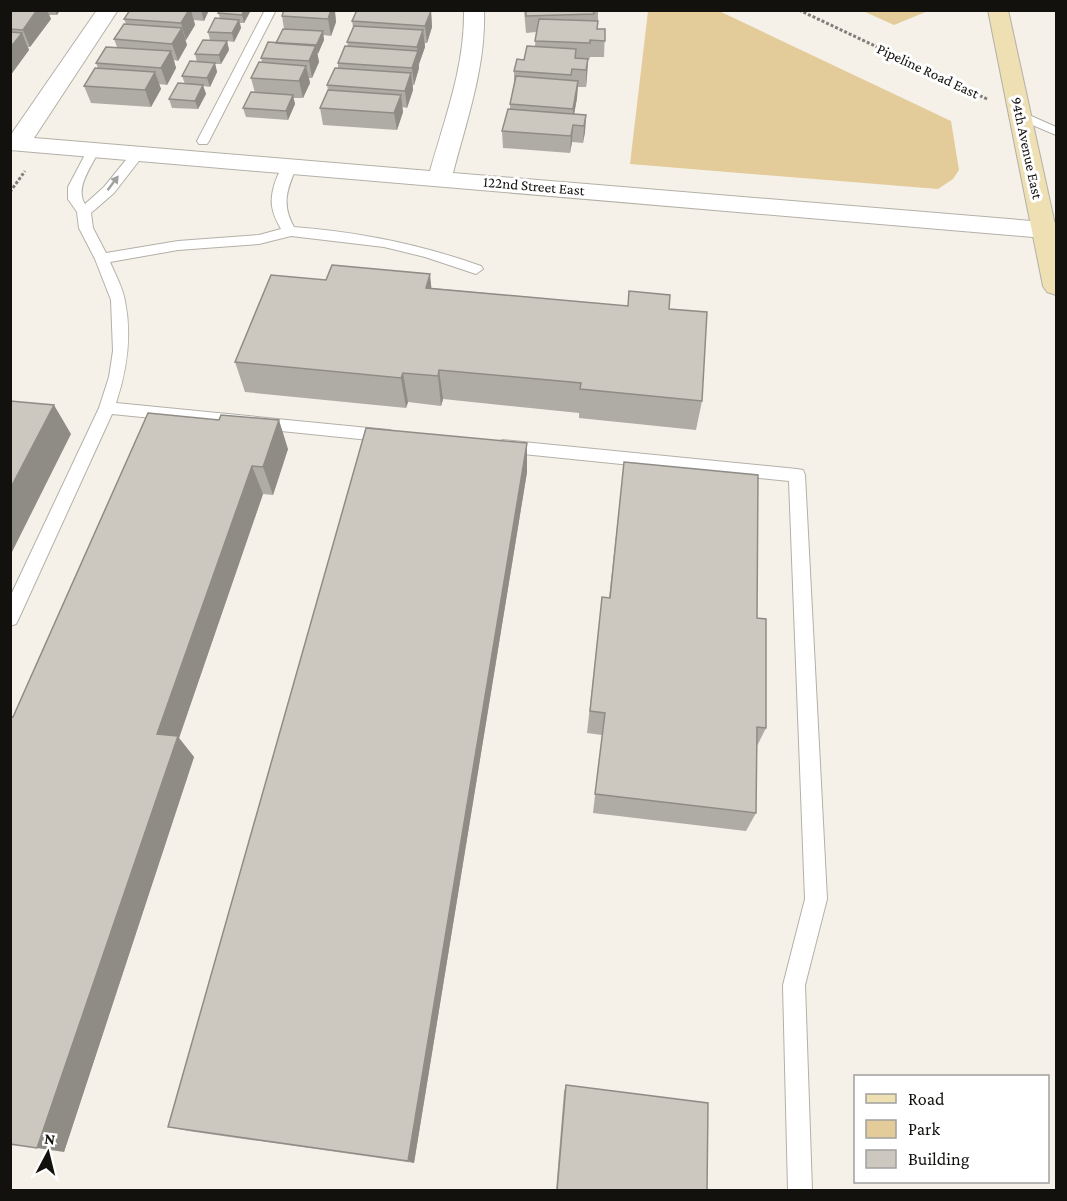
<svg xmlns="http://www.w3.org/2000/svg" width="1067" height="1201" font-family="'Crimson Pro',serif">
<style>
.green{fill:#e3cc9a}
.lines{fill:none;stroke-linecap:round;stroke-linejoin:round}
.lane-casing{stroke:#b4b0a8;stroke-width:2}
.street-casing{stroke:#b4b0a8;stroke-width:2}
.secondary-casing{stroke:#b4b0a8;stroke-width:2}
.path{stroke:#807e78;stroke-width:3;stroke-dasharray:3 2;stroke-linecap:butt}
.lane{fill:#fff;fill-rule:evenodd}
.street{fill:#fff;fill-rule:evenodd}
.secondary{fill:#eee0b3;fill-rule:evenodd}
.wall{fill:#afaca5}
.shaded-wall{fill:#8f8c86}
.building{fill:#ccc8c0;stroke:#8f8c86;stroke-width:1.5}
.oneway{fill:#a0a09f}
.labels{text-anchor:middle;stroke-width:6;stroke-linejoin:round;paint-order:stroke}
.far-street-label{font-size:15px;fill:#12110e;stroke:#fff}
</style>
<rect width="100%" height="100%" fill="#f5f1e9"/>
<path class="green" d="M 719,11 L 951,121 L 959,170 L 953,179 L 938,189 L 630,164 L 648,11 Z
M 863,11 L 928,11 L 894,25 Z"/>
<g class="lines">
<defs>
<path id="lane" d="M 265,10 L 276,10 L 209,141 L 207,144 L 199,144 L 197,141 Z
M 1020,111 L 1056,127 L 1056,135 L 1016,118 L 1014,115 Z
M 94,145 L 100,149 C 93,164 74,188 85,204 L 104,187 L 134,150 L 139,149 L 145,153 L 114,193 L 91,213 L 93,228 L 106,253 L 178,241 L 259,235 L 281,229 C 277,222 273,214 272,206 C 270,194 278,165 290,162 L 297,166 C 287,189 281,204 294,227 C 358,232 420,244 481,266 L 483,269 L 476,274 L 425,257 L 384,247 L 291,236 L 259,244 L 178,250 L 110,262 C 115,274 123,288 125,301 C 132,336 127,370 116,403 L 389,430 L 395,432 L 397,436 L 395,440 L 389,442 L 112,414 L 19,618 L 16,624 L 10,626 L 10,597 L 99,408 L 109,377 L 113,351 L 111,300 L 95,259 L 79,228 L 77,212 L 68,199 L 68,187 L 88,149 Z
M 503,440 L 797,469 L 803,470 L 805,475 L 827,899 L 805,985 L 812,1190 L 788,1190 L 783,985 L 805,899 L 789,481 L 503,452 L 497,450 L 495,446 L 497,442 Z"/>
<path id="street" d="M 97,10 L 118,10 L 34,138 L 430,171 C 445,118 465,66 464,10 L 484,10 C 486,66 467,119 453,173 L 1056,223 L 1056,239 L 10,150 L 10,136 Z"/>
<path id="secondary" d="M 988,10 L 1008,10 L 1056,229 L 1056,295 L 1047,292 L 1043,286 Z"/>
</defs>
<use href="#lane" class="lane-casing"/>
<use href="#street" class="street-casing"/>
<use href="#secondary" class="secondary-casing"/>
<path class="path" d="M 799,10 L 987,99
M 10,192 L 25,171"/>
<use href="#lane" class="lane"/>
<use href="#street" class="street"/>
<use href="#secondary" class="secondary"/>
</g>
<path class="wall" d="M 10,10 L 60,10 L 57,15 L 49,15 L 51,19 L 30,47 L 28,47 L 29,50 L 10,76 Z
M 130,10 L 209,10 L 204,21 L 194,20 L 195,25 L 186,40 L 185,40 L 187,45 L 178,61 L 174,60 L 176,68 L 167,85 L 159,84 L 161,89 L 151,107 L 91,103 L 84,86 L 98,68 L 96,63 L 117,47 L 114,39 L 126,24 L 124,19 Z
M 251,10 L 244,23 L 240,23 L 241,28 L 234,42 L 227,41 L 229,50 L 221,64 L 215,64 L 217,72 L 210,87 L 203,86 L 206,94 L 198,109 L 172,108 L 169,99 L 185,84 L 182,76 L 197,62 L 195,54 L 210,40 L 208,32 L 220,18 L 218,13 Z
M 355,10 L 431,11 L 432,27 L 427,43 L 425,43 L 425,47 L 419,64 L 419,68 L 414,85 L 413,85 L 413,90 L 407,108 L 402,107 L 403,112 L 397,130 L 323,125 L 320,108 L 328,90 L 327,85 L 338,68 L 338,63 L 348,46 L 347,42 L 353,27 L 352,21 L 355,15 Z
M 524,10 L 598,10 L 598,21 L 593,21 L 597,29 L 605,29 L 604,57 L 590,57 L 589,60 L 588,59 L 587,76 L 586,87 L 578,87 L 577,98 L 574,114 L 586,115 L 585,132 L 583,143 L 572,142 L 570,153 L 503,148 L 502,131 L 510,109 L 510,104 L 514,84 L 514,71 L 535,46 L 536,32 L 526,33 Z
M 335,12 L 336,22 L 331,36 L 323,35 L 324,40 L 317,54 L 319,62 L 312,78 L 309,78 L 310,83 L 303,98 L 293,98 L 295,104 L 288,120 L 246,117 L 243,108 L 255,93 L 251,78 L 262,62 L 261,58 L 276,43 L 284,29 L 282,16 Z
M 431,288 L 628,306 L 669,309 L 702,401 L 696,430 L 579,418 L 579,413 L 443,399 L 441,406 L 408,402 L 406,408 L 245,392 L 235,362 Z
M 148,413 L 288,449 L 273,495 L 263,494 L 179,738 L 194,757 L 64,1152 L 13,717 Z
M 527,443 L 527,472 L 414,1163 L 188,1131 L 168,1127 Z
M 621,490 L 757,618 L 766,728 L 756,748 L 756,813 L 746,831 L 593,813 L 602,735 L 587,733 L 602,597 L 609,598 Z
M 566,1085 L 707,1191 L 556,1191 L 564,1091 Z"/>
<path class="shaded-wall" d="M 37,10 L 47,10 L 51,19 L 30,47 L 23,30 Z
M 55,10 L 60,10 L 57,15 Z
M 189,10 L 191,10 L 195,25 L 186,40 L 181,23 Z
M 201,10 L 209,10 L 204,21 Z
M 244,10 L 251,10 L 244,23 L 242,15 Z
M 331,10 L 336,10 L 335,12 L 336,22 L 331,36 L 328,19 Z
M 431,11 L 432,27 L 427,43 L 425,26 Z
M 239,20 L 241,28 L 234,42 L 232,33 Z
M 182,28 L 187,45 L 178,61 L 172,44 Z
M 423,30 L 425,47 L 419,64 L 417,47 Z
M 323,31 L 324,40 L 318,54 L 316,46 Z
M 22,33 L 29,50 L 10,76 L 10,48 Z
M 227,41 L 229,50 L 221,64 L 219,55 Z
M 316,45 L 319,62 L 312,78 L 309,61 Z
M 171,51 L 176,68 L 167,85 L 161,68 Z
M 418,51 L 419,68 L 414,85 L 412,68 Z
M 588,59 L 587,76 L 586,87 L 586,70 Z
M 215,63 L 217,72 L 210,87 L 207,78 Z
M 306,66 L 310,83 L 303,98 L 299,81 Z
M 155,72 L 161,89 L 151,107 L 145,90 Z
M 411,73 L 413,90 L 407,108 L 405,91 Z
M 578,81 L 577,98 L 572,126 L 573,109 Z
M 203,85 L 206,94 L 198,109 L 195,101 Z
M 293,95 L 295,104 L 288,120 L 286,111 Z
M 401,95 L 403,112 L 397,130 L 394,113 Z
M 586,115 L 585,132 L 583,143 L 584,126 Z
M 573,125 L 572,142 L 570,153 L 571,136 Z
M 430,274 L 433,304 L 426,288 Z
M 439,370 L 443,399 L 441,406 L 438,376 Z
M 403,373 L 408,402 L 406,408 L 401,378 Z
M 54,405 L 71,434 L 10,556 L 10,489 Z
M 279,420 L 288,449 L 273,495 L 263,467 Z
M 527,443 L 527,472 L 414,1163 L 408,1161 Z
M 252,466 L 263,494 L 179,738 L 194,757 L 64,1152 L 37,1148 L 157,734 Z"/>
<path class="building" d="M 10,10 L 37,10 L 23,30 L 10,29 Z
M 130,10 L 189,10 L 181,23 L 124,19 Z
M 220,10 L 244,10 L 242,15 L 218,13 Z
M 284,10 L 331,10 L 328,19 L 282,16 Z
M 357,10 L 430,10 L 431,11 L 425,26 L 352,21 Z
M 526,10 L 593,10 L 594,14 L 526,16 Z
M 215,18 L 239,20 L 232,33 L 208,32 Z
M 539,19 L 598,21 L 597,29 L 605,29 L 605,41 L 590,40 L 590,43 L 535,41 Z
M 124,24 L 182,28 L 172,44 L 114,39 Z
M 354,26 L 423,30 L 417,47 L 347,42 Z
M 283,29 L 323,31 L 316,46 L 276,43 Z
M 10,32 L 22,33 L 10,48 Z
M 203,40 L 227,41 L 219,55 L 195,54 Z
M 268,42 L 316,45 L 309,61 L 261,58 Z
M 345,46 L 418,51 L 412,68 L 338,63 Z
M 527,46 L 576,49 L 575,58 L 588,59 L 586,70 L 572,69 L 571,75 L 514,71 L 517,59 L 524,60 Z
M 106,47 L 171,51 L 161,68 L 96,63 Z
M 190,61 L 215,63 L 207,78 L 182,76 Z
M 259,62 L 306,66 L 299,81 L 251,78 Z
M 95,68 L 155,72 L 145,90 L 84,86 Z
M 335,68 L 411,73 L 405,91 L 327,85 Z
M 516,76 L 578,81 L 573,109 L 510,104 Z
M 178,83 L 203,85 L 195,101 L 169,99 Z
M 328,90 L 401,95 L 394,113 L 320,108 Z
M 251,92 L 293,95 L 286,111 L 243,108 Z
M 508,109 L 586,115 L 584,126 L 573,125 L 571,136 L 502,131 Z
M 332,265 L 430,274 L 426,288 L 628,306 L 629,291 L 670,295 L 669,309 L 707,312 L 702,401 L 580,389 L 581,383 L 439,370 L 438,376 L 403,373 L 401,378 L 235,362 L 271,275 L 326,280 Z
M 10,401 L 54,405 L 10,489 Z
M 148,413 L 219,420 L 221,415 L 279,420 L 263,467 L 252,466 L 157,734 L 178,736 L 37,1148 L 10,1144 L 10,717 L 13,717 Z
M 366,428 L 527,443 L 408,1161 L 168,1127 Z
M 624,462 L 758,475 L 757,618 L 766,619 L 766,728 L 757,727 L 756,813 L 595,794 L 605,713 L 590,711 L 602,597 L 610,598 Z
M 566,1085 L 708,1103 L 707,1191 L 557,1191 Z"/>
<defs><path id="oneway-solid" d="M-6-.8H1V-3.2L6.5 0L1 3.2V.8H-6Z" transform="scale(1.5)"/></defs>
<use class="oneway" href="#oneway-solid" transform="translate(113 183) rotate(-53)"/>
<g class="labels">
<g class="far-street-label">
<text transform="translate(928 71) rotate(25)" y="5">Pipeline Road East</text>
<text transform="translate(1027 148) rotate(78)" y="5">94th Avenue East</text>
<text transform="translate(534 186) rotate(5)" y="5">122nd Street East</text>
</g>
</g>
<rect width="1067" height="1201" fill="none" stroke="#12110e" stroke-width="24"/>
<rect x="854" y="1075" width="195" height="108" fill="#ffffff" stroke="#a0a09f" stroke-width="1.5"/>
<rect x="866" y="1094" width="30" height="9" fill="#eee0b3" stroke="#a0a09f" stroke-width="1.5"/>
<text x="908" y="1105" font-size="18" fill="#12110e">Road</text>
<rect x="866" y="1120" width="30" height="18" fill="#e3cc9a" stroke="#a0a09f" stroke-width="1.5"/>
<text x="908" y="1135" font-size="18" fill="#12110e">Park</text>
<rect x="866" y="1150" width="30" height="18" fill="#ccc8c0" stroke="#a0a09f" stroke-width="1.5"/>
<text x="908" y="1165" font-size="18" fill="#12110e">Building</text>
<g transform="translate(48 1153) rotate(7)" stroke="#ffffff" stroke-width="4.5" paint-order="stroke">
<path d="M0-4.5L10 22L0 15L-10 22Z" fill="#12110e"/>
<text y="-9" font-size="16" font-weight="bold" text-anchor="middle" fill="#12110e">N</text>
</g>
</svg>
